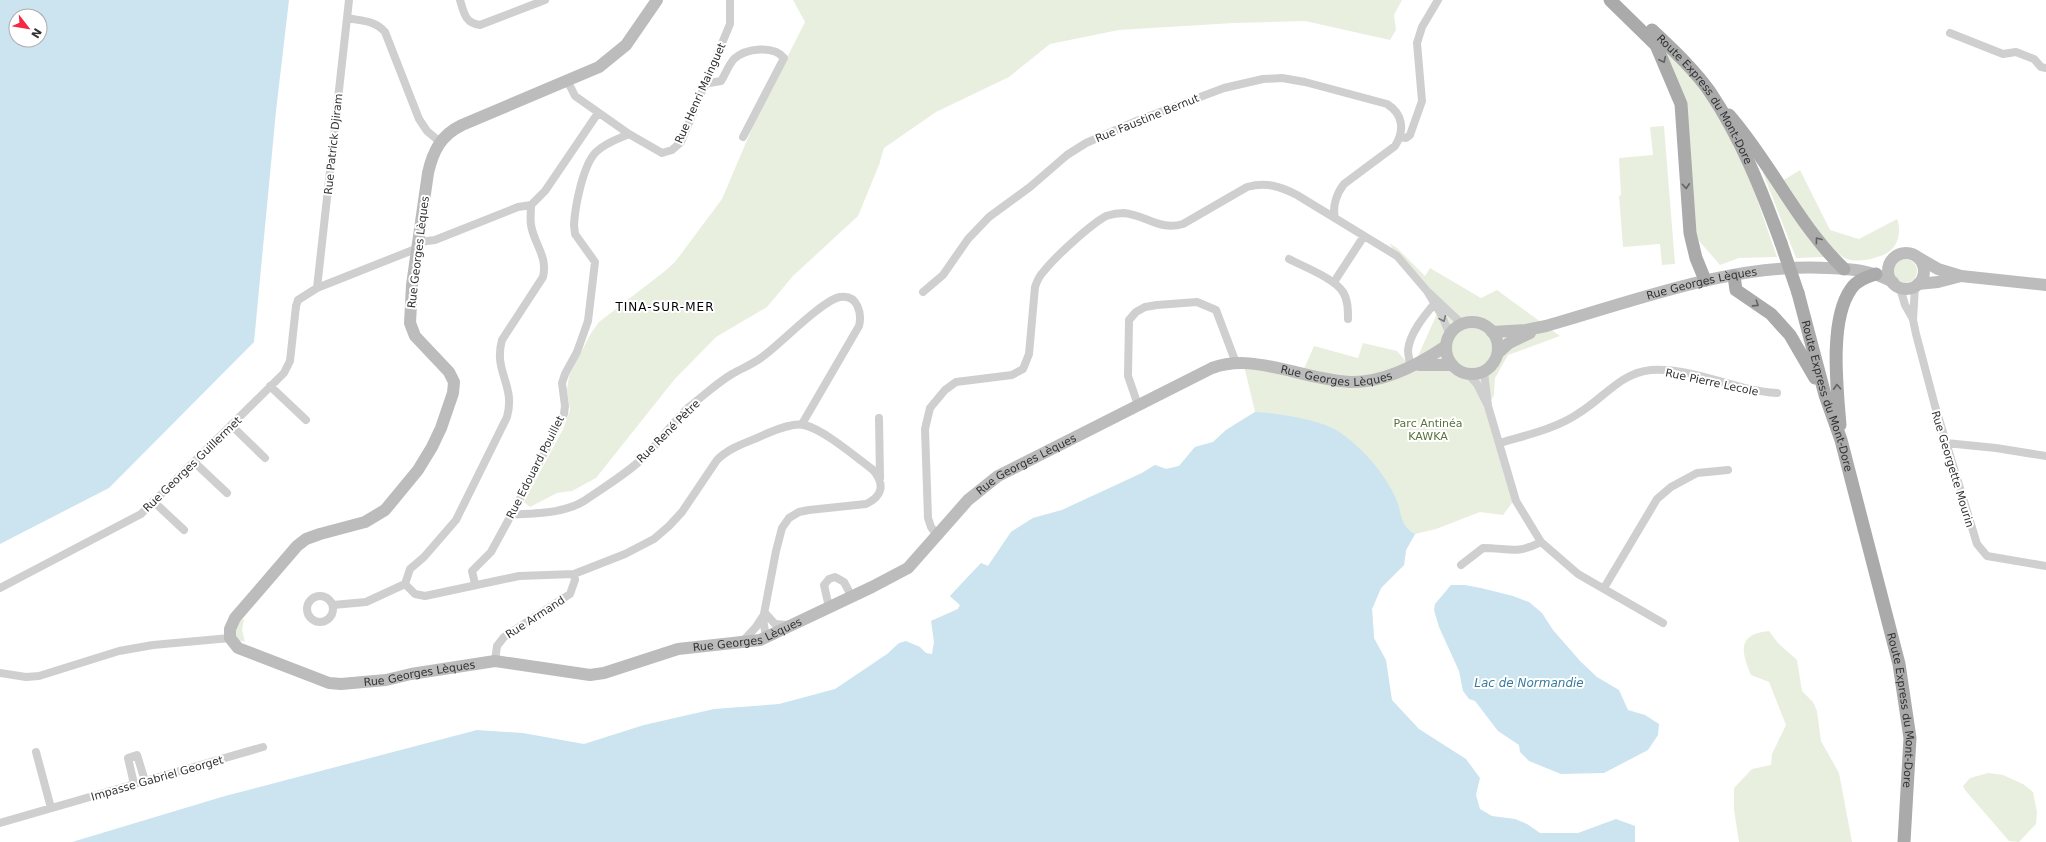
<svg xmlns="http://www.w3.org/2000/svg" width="2046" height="842" font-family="'DejaVu Sans',sans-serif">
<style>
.green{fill:#e9efdf}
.water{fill:#cbe4f0;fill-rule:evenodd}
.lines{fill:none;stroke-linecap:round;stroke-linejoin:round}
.street{stroke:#cfcfcf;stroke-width:8}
.secondary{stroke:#bcbcbc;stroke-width:12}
.primary{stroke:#aaa;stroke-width:13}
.primary-bridge{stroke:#aaa;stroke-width:13}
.oneway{stroke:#626262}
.oneway2{stroke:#797979}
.labels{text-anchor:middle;stroke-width:4;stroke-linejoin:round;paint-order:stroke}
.street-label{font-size:11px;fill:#323232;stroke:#fff}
.park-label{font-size:11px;fill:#58733a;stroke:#fff}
.neighbourhood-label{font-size:12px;letter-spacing:1px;fill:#000;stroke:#fff}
.water-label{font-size:12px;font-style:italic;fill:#377b9d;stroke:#fff}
</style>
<rect width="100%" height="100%" fill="#fff"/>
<path class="green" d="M 793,0 L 1402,0 L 1394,15 L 1396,30 L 1390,40 L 1305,21 L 1234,23 L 1119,30 L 1050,44 L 1009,77 L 936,112 L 884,148 L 879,165 L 858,216 L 793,276 L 767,307 L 716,337 L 674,380 L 596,478 L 572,491 L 557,493 L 530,507 L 524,502 L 563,429 L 570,410 L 567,390 L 569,376 L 591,333 L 599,322 L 665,271 L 675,262 L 722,199 L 756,119 L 805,22 Z
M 1664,47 L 1696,81 L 1725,128 L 1750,179 L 1777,257 L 1739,258 L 1720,265 L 1699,241 L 1691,222 L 1690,168 Z
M 1664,126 L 1675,264 L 1662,265 L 1660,244 L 1623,247 L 1619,196 L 1621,195 L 1619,158 L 1653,155 L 1650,127 Z
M 1800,170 L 1830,230 L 1859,239 L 1897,219 C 1901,228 1899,241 1893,248 C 1887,255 1880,256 1871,259 C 1865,260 1853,262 1847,259 C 1825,250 1797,201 1782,181 Z
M 1763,173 L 1766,173 L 1824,257 L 1796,258 Z
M 1389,243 L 1397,248 L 1425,276 L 1430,268 L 1481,298 L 1497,290 L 1560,336 L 1508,355 L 1495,378 L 1494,395 L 1488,406 L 1515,499 L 1503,515 L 1480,512 L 1436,529 L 1415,534 L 1406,550 L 1404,565 L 1381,588 L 1372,609 L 1374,638 L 966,621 L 931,621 L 958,609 L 960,605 L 950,596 L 981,563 L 988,566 L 1011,532 L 1033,518 L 1062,510 L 1142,473 L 1155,465 L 1166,469 L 1179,466 L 1195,447 L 1213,442 L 1226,430 L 1255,412 L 1245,370 L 1246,363 L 1303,371 L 1314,346 L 1358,358 L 1363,343 L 1397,351 L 1410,366 L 1418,356 L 1441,305 L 1397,256 Z
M1893 271a12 12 0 1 1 24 0a12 12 0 1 1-24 0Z
M 244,619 L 242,630 L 245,642 L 237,640 C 234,631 235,623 244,619 Z
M 1769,631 L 1778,643 L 1797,660 L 1802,691 L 1813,702 L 1817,711 L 1821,741 L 1839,773 L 1852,842 L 1739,842 L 1734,810 L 1734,788 L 1752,769 L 1771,765 L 1772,754 L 1786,725 L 1769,682 L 1751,675 C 1741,652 1737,634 1769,631 Z
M 1988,773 L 2003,775 L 2023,784 L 2033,792 L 2037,812 L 2036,824 L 2019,842 L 2009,841 L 1965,790 L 1963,786 L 1970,778 Z"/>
<path class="water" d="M 0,0 L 289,0 L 276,111 L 254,342 L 109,488 L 0,544 ZM 16,16 L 40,16 L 40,40 L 16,40 Z
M 1255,412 C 1278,413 1318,419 1338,431 C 1362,447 1386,474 1397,501 C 1402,514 1400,526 1415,534 L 1406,550 L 1404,565 L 1381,588 L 1372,609 L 1374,638 L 1386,660 L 1392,700 L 1419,729 L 1466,759 L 1480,778 L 1476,795 L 1480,809 L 1492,816 L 1515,819 L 1527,824 L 1540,833 L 1578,833 L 1616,819 L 1635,826 L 1635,842 L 72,842 L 225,796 L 477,730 L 523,733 L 584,744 L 644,725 L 714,709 L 779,704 L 835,689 L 887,654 L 899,643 L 906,641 L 920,647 L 926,653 L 932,654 L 934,642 L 931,621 L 958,609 L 960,605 L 950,596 L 981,563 L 988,566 L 1011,532 L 1033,518 L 1062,510 L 1142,473 L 1155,465 L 1166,469 L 1179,466 L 1195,447 L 1213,442 L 1226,430 Z
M 1451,585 L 1465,585 L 1481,588 L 1513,596 L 1529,602 L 1542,613 L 1553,630 L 1581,662 L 1597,677 L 1619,690 L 1628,710 L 1645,715 L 1659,724 L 1658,735 L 1648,750 L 1604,773 L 1561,774 L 1529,761 L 1520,752 L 1519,745 L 1498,731 L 1475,701 L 1469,699 L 1463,691 L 1459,671 L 1439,627 L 1434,610 L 1435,604 Z"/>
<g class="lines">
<path class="street" d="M 460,0 C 464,13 465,23 480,25 L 545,0
M 347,18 C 361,21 375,20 385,32 L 419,119 L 427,131 L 440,142
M 1950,33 L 2003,54 L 2016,52 L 2034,59 L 2041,67 L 2046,68
M 568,82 L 575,96 L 629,134 L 662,153 L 672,150 L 681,142 L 730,24 L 730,0
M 704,84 L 721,81 C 725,75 729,64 734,59 C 746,48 774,45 784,58 L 743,137
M 598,113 L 545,191 L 531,205 C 531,212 530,219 531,225 C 534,244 548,256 543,277 L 502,340 C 493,372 516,385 507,417 L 456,520 L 424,557 L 410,569 L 405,584 L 415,594 L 425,596 L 519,576 L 574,574 L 625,554 L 654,539 L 669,526 L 682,512 L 717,460 C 728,449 742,444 757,438 C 768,433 791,422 804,425 C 823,429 856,457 873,470 C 885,484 883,496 866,504 L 809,510 L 799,512 L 789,518 L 782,528 L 776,551 L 763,619 L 766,637
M 1400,137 L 1406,138 L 1410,135 L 1422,101 L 1417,43 L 1422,27 L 1438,0
M 419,242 L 435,240 L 518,207 L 531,205
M 1289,259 C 1304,267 1334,278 1343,292 C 1348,300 1348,310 1348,319
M 1334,282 L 1364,236
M 1915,286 L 1913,320 L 1916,334 L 1935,406 L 1977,544 L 1987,556 L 2046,566
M 317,288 L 349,0
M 1900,288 L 1905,305 L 1913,319
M 923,292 L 943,275 L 968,239 L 989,217 L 1030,187 L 1067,155 L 1086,143 L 1139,120 L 1224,88 L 1263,79 L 1282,78 L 1305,82 L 1387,104 C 1403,114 1405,130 1395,146 L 1344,184 C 1337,193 1332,206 1335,218
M 1450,335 L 1442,316 L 1427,291 L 1462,324
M 1410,366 C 1410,361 1408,355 1408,350 C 1410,333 1424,316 1435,303
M 1468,374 L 1477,384 L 1488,406 L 1484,372
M 270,386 L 306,420
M 1138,405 L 1128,376 L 1129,320 L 1136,312 L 1145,307 L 1157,305 L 1197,302 L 1216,310 L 1236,363
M 879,418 L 880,478
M 231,425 L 265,458
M 1500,443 C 1526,435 1556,429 1579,413 C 1604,398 1620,373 1651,370 C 1693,367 1735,391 1777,393
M 1946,443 L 1996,448 L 2046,456
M 194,462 L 227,493
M 153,501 L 184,530
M 510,515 C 534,513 563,514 584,501 C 603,488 634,469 649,452 C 663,438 674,420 689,407 C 703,396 717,383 732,374 C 744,367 756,363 766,354 C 782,342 823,300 840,297 C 858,294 862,314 859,326 L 802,424
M 937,535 L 931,527 L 928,518 L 925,429 L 930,408 L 945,390 L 956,382 L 1012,375 L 1023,369 L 1029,354 L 1035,287 C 1037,281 1040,275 1044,271 C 1056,256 1090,225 1106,216 C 1112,214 1118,213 1124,213 C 1146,215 1159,231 1183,224 L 1247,187 C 1266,182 1280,186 1297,195 L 1397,256 L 1427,291
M 1541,542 L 1578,574 L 1663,623
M 1461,565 L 1483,548 C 1509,548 1516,555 1541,542 L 1516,501 L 1488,406
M 475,584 L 472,571 L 491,552 L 534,473 L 564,414 L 565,406 L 562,383 L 565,374 L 577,352 L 588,321 L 595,262 L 575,234 L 574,225 C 575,206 583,165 596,152 C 605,143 618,139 629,134
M 0,588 L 141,514 L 284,373 L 290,361 L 296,306 L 298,300 L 317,288 L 418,248
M 1604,588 L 1657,499 L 1671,487 L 1697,473 L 1728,470
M307 609a13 13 0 1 1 26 0a13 13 0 1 1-26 0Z
M 333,605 L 366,602 L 405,584
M 829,607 L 824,585 L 829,579 L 835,577 L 844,582 L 852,597
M 742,642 L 756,627 L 765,613 L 775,624 L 788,625
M 495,661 L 497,646 L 504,637 L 570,594 L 575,580 L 574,574
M 0,673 L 26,677 L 39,676 L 119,651 L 153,645 L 230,638
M 36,752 L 51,808
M 134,784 L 128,758 L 137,755 L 145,781
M 0,823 L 263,747"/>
<g class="secondary">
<path id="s1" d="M 657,0 L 626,45 L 599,67 L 462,125 C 441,135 433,151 428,173 L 412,285 L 410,323 L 415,336 L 449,372 L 454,382 L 453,393 L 441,428 L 432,447 L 418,470 L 385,510 L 365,522 L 320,534 L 306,539 L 297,546 L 235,618 L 230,629 L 230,638 L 238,648 L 329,683 L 341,684 L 386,680 L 411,674 L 495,661 L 590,675 L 604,673 L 678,649 L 760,640 L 872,587 L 908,568 L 968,500 L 998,476 L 1212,368 C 1237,359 1261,364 1287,370 C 1307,375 1329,381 1350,382 C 1384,383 1418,365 1446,346"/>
<circle cx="1906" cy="271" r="18"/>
<path d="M 1919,258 L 1938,269 L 1961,276 L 2046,285"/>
<path d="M 1918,284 L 1938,282 L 1961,276"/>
<circle cx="1472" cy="348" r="26"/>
<path id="s2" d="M 1492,332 L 1526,330 L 1546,326 C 1638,300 1732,263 1828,268 C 1854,269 1870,270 1893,282"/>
<path d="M 1498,353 L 1509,343 L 1530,333"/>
<path d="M 1419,365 L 1451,365"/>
</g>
<g class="primary">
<path d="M 1610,0 L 1656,45 L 1681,104 L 1690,233 L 1696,258 L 1705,280"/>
<path id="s3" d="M 1652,30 C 1672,49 1694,69 1710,92 C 1741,138 1762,191 1781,243"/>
<path d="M 1729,115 C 1771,163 1798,225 1844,269"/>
<path d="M 1734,276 L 1736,290 L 1771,314 L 1790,335 L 1815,378"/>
<path id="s4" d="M 1798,293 L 1825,395 L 1841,440 L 1899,664 L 1910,738 L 1904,842"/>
<path d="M 1840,425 C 1837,388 1829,320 1851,289 C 1857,280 1867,277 1876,274"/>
</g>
<path class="primary-bridge" d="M 1781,243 L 1798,293"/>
</g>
<defs><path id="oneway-chevron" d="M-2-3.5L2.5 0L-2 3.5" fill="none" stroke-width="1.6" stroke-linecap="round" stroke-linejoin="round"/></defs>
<g class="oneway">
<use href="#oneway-chevron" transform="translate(1663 60) rotate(65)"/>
<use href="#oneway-chevron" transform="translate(1686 186) rotate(86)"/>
<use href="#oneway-chevron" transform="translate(1818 240) rotate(-127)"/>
<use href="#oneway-chevron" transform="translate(1756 304) rotate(33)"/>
<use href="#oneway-chevron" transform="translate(1837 387) rotate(-93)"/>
</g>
<use class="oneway2" href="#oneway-chevron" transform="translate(1443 319) rotate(66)"/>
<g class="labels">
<g class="street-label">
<text transform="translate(700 93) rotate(-66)" y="4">Rue Henri Mainguet</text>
<text dy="4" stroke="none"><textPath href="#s3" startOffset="88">Route Express du Mont-Dore</textPath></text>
<text transform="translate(1147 118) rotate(-22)" y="4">Rue Faustine Bernut</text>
<text transform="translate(333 144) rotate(-84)" y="4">Rue Patrick Djiram</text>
<text transform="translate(418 252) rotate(-83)" y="4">Rue Georges Lèques</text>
<text dy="4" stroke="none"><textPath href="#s2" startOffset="216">Rue Georges Lèques</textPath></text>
<text dy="4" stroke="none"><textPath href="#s1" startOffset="2094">Rue Georges Lèques</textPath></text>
<text transform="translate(1712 382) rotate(12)" y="4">Rue Pierre Lecole</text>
<text dy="4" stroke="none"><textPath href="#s4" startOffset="107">Route Express du Mont-Dore</textPath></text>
<text transform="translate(668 431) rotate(-45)" y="4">Rue René Pètre</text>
<text transform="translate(192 464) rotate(-44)" y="4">Rue Georges Guillermet</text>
<text dy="4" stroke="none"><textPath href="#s1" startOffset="1758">Rue Georges Lèques</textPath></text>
<text transform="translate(535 467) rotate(-63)" y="4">Rue Edouard Pouillet</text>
<text transform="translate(1953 469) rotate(73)" y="4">Rue Georgette Mourin</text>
<text transform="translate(535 617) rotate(-33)" y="4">Rue Armand</text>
<text dy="4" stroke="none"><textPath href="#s1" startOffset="1423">Rue Georges Lèques</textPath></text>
<text dy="4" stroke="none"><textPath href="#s1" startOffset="1087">Rue Georges Lèques</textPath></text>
<text dy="4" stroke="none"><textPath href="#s4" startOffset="431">Route Express du Mont-Dore</textPath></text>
<text transform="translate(157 778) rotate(-16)" y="4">Impasse Gabriel Georget</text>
</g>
<g class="park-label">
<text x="1428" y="427">Parc Antinéa<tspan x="1428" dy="13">KAWKA</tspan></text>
</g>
<g class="neighbourhood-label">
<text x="665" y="311">TINA-SUR-MER</text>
</g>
<g class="water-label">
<text x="1529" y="687">Lac de Normandie</text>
</g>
</g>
<g transform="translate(28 28) rotate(121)"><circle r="19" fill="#ffffff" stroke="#adadad"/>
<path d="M0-3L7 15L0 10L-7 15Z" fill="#f42844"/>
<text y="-6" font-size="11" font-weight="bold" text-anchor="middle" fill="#323232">N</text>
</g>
</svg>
